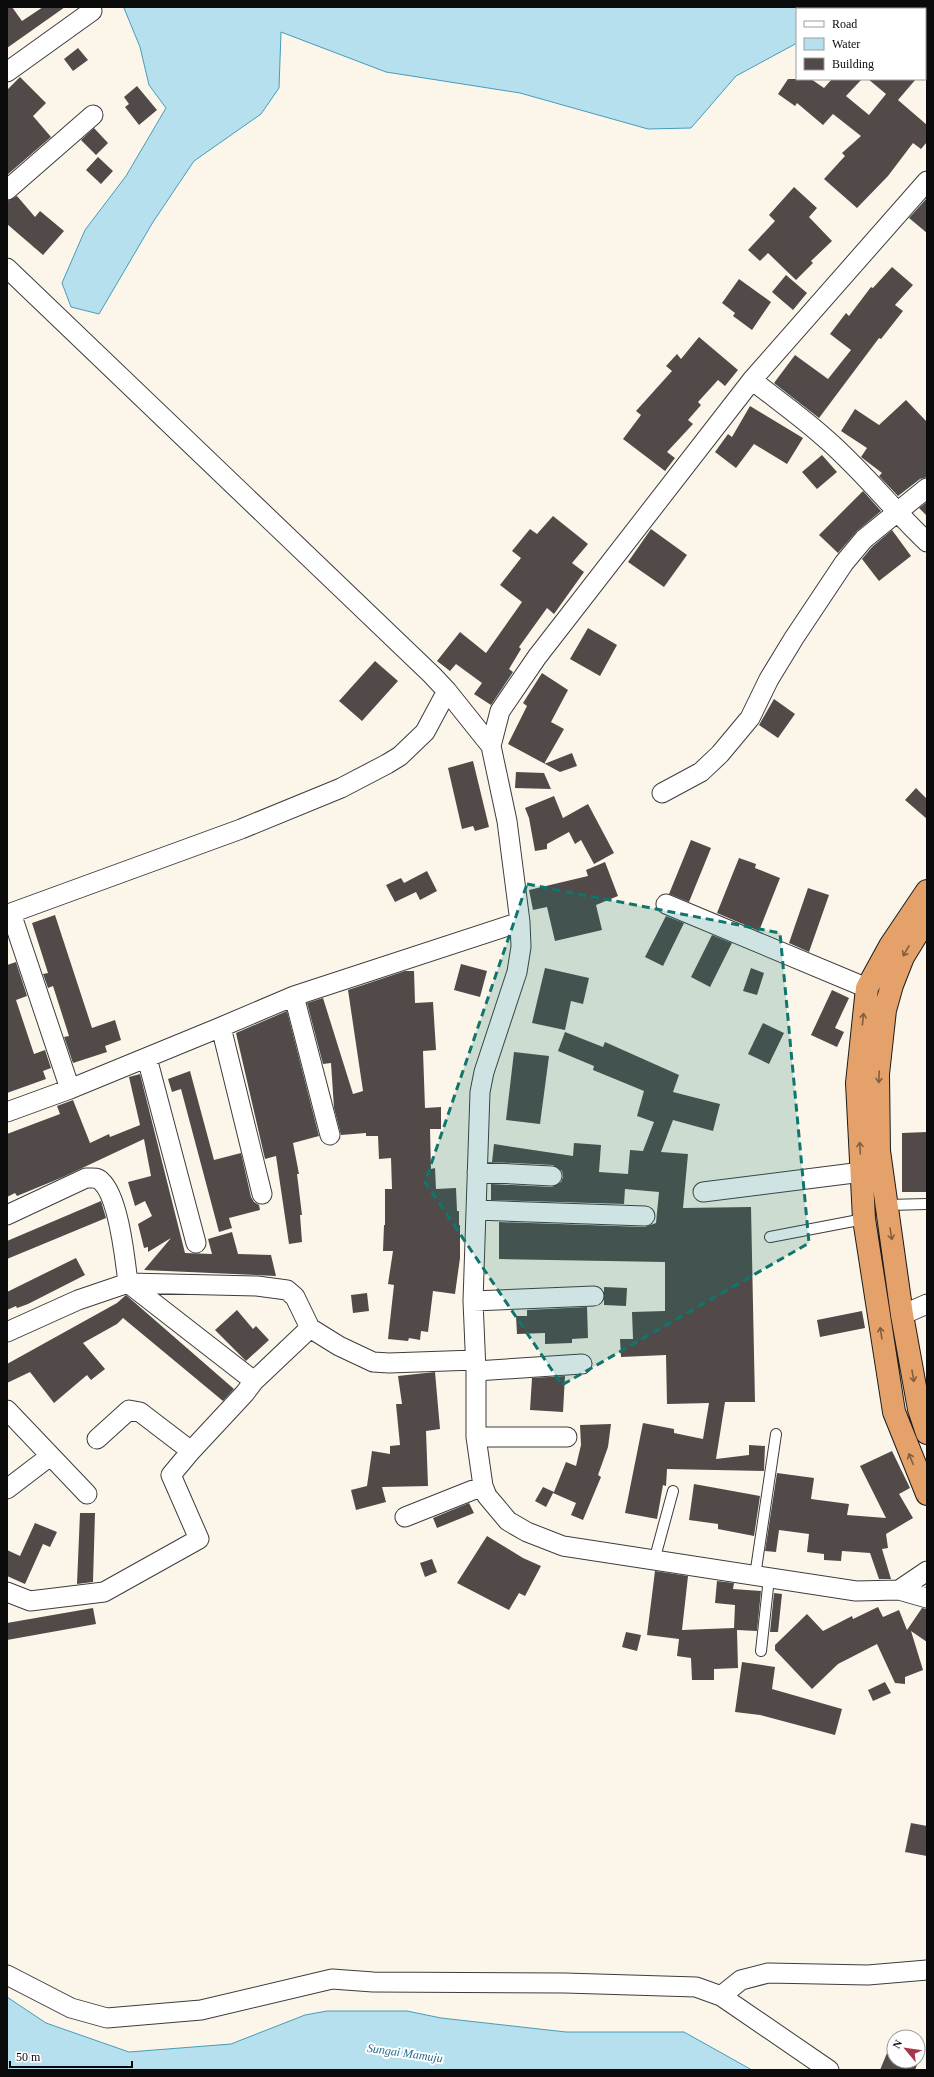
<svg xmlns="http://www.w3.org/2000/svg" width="934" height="2077" font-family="Georgia,serif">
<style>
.water{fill:#b6e0ed;stroke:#469cba}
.building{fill:#514a48}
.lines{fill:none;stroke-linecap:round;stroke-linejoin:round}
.service-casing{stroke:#3d3d3d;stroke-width:12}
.minor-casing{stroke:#3d3d3d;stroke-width:21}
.trunk-casing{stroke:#1b1b1b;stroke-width:24}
.service{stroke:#fff;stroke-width:10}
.minor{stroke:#fff;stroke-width:19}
.trunk{stroke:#e4a26a;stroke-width:22}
.oneway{stroke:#825e3f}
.marked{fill:#0f766e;fill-opacity:0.2;stroke:#0f766e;stroke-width:3;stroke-dasharray:8 5;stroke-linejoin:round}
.labels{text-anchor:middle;stroke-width:4;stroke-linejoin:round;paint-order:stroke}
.water-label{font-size:12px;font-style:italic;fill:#256d8b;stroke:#fff}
</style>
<rect width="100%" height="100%" fill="#fcf6ea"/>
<path class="water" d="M 125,7 L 842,7 L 840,9 L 797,9 L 797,43 L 736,76 L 691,128 L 648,129 L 520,93 L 386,72 L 281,32 L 279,88 L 261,114 L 194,161 L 153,222 L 99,314 L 71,307 L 62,283 L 85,230 L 126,176 L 166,108 L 149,85 L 140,47 L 124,8 Z
M 7,1997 L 46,2023 L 129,2052 L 231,2044 L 305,2015 L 327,2011 L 407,2011 L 441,2018 L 566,2032 L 684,2032 L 752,2070 L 7,2070 Z"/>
<path class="building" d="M 7,7 L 12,7 L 22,21 L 43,7 L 65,7 L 7,48 Z
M 78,48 L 88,60 L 73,71 L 64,59 Z
M 20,77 L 46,103 L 33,116 L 51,137 L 7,175 L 7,90 Z
M 788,79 L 811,79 L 824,88 L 832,79 L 862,79 L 846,96 L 869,115 L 886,94 L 868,79 L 916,79 L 898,100 L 927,125 L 927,142 L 921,149 L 913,143 L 888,176 L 857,208 L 824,179 L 845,156 L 842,153 L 861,136 L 833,114 L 823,125 L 797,103 L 795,106 L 778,94 Z
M 137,86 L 157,110 L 139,125 L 125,107 L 129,104 L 124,97 Z
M 94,128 L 108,143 L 96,155 L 81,140 Z
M 98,157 L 113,171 L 101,184 L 86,170 Z
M 794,187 L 817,208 L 809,217 L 832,241 L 811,261 L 813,263 L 796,280 L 768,253 L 760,261 L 748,250 L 775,221 L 769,215 Z
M 17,196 L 35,217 L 40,211 L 64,231 L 43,255 L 7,224 L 7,201 Z
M 927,198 L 927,233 L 909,218 Z
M 892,267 L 913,285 L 895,305 L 903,311 L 881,339 L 879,338 L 819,418 L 774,383 L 795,355 L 828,379 L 851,350 L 830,334 L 846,313 L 849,316 L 871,287 L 873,288 Z
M 786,275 L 807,293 L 793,310 L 772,292 Z
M 739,279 L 771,302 L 752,330 L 733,316 L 735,313 L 722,303 Z
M 699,337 L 738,370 L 725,386 L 718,380 L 698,402 L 701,405 L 688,420 L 693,424 L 667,452 L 675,458 L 665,471 L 623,439 L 641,415 L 636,411 L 672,371 L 666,366 L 677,354 L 681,359 Z
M 906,400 L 927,422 L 927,477 L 920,479 L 898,496 L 879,476 L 882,473 L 861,457 L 867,448 L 841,431 L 855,409 L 879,425 Z
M 750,406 L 803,438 L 787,464 L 754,444 L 736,468 L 715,452 L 728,434 L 732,437 Z
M 822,455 L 837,472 L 817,489 L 802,472 Z
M 863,491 L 881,511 L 857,531 L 838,553 L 819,535 Z
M 927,502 L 927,516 L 919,508 Z
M 553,516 L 588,544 L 572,563 L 584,572 L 554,614 L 547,608 L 519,647 L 521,649 L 509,669 L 513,672 L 491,705 L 474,694 L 482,683 L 456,664 L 450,671 L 437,661 L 460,632 L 486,653 L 522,602 L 500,585 L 521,558 L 512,551 L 530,529 L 537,534 Z
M 651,529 L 687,555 L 664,587 L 628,562 Z
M 892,530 L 911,556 L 879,581 L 862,559 L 872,547 Z
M 588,628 L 617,645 L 600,676 L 570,659 Z
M 375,661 L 398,681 L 362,721 L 339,701 Z
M 542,673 L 568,690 L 551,722 L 564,729 L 544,764 L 572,753 L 577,766 L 560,772 L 508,744 L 527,706 L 523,703 Z
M 774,699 L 795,714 L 778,738 L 759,725 Z
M 473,761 L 489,827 L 475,831 L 473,826 L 462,829 L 448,768 Z
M 516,772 L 544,773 L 551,789 L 515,788 Z
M 916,788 L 927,799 L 927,819 L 905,800 Z
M 554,796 L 563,818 L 588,804 L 614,853 L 594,864 L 581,840 L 575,844 L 569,832 L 547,844 L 547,849 L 535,851 L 529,818 L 525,808 Z
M 691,840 L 711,848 L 689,902 L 669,894 Z
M 739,858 L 756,864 L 755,868 L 780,878 L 759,931 L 717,913 Z
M 605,862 L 618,896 L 596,905 L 602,930 L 555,941 L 547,907 L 533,910 L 529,890 L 588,876 L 586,870 Z
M 427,871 L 437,891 L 420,900 L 416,892 L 395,902 L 386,885 L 401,878 L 404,883 Z
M 808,888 L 829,895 L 809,952 L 789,943 Z
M 55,915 L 92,1028 L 115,1020 L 121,1040 L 105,1046 L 107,1052 L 73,1063 L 64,1037 L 69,1036 L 53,986 L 48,988 L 43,974 L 48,973 L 32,923 Z
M 666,916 L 684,923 L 663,966 L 645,957 Z
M 712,935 L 732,943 L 710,987 L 691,977 Z
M 16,962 L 27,996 L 16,1000 L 34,1054 L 45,1050 L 51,1068 L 43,1071 L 46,1079 L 7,1093 L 7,965 Z
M 461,964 L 487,971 L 480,997 L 454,990 Z
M 545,968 L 589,978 L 583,1004 L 571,1001 L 565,1030 L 532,1023 Z
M 751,968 L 764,973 L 757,995 L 743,991 Z
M 405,971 L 414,971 L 415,1003 L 433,1002 L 436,1050 L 423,1051 L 425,1108 L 441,1107 L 441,1129 L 430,1129 L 431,1169 L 435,1168 L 436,1189 L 456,1188 L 457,1211 L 459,1211 L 459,1225 L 460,1225 L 460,1258 L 455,1294 L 433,1291 L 428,1332 L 421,1331 L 420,1340 L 409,1338 L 408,1341 L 388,1339 L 394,1285 L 388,1284 L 393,1251 L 383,1251 L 384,1225 L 385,1225 L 385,1189 L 392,1189 L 391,1158 L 379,1159 L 378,1136 L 366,1136 L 366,1133 L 341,1135 L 334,1108 L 331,1063 L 323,1064 L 307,1003 L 323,998 L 353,1094 L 363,1091 L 348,990 Z
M 832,990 L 849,998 L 835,1028 L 844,1032 L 837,1047 L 811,1035 Z
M 287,1011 L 319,1136 L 293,1143 L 299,1174 L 297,1174 L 302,1215 L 300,1215 L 302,1242 L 289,1244 L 276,1156 L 265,1159 L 236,1033 Z
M 763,1023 L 784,1033 L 769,1064 L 748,1054 Z
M 565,1032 L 603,1047 L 605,1042 L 679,1075 L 673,1092 L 720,1104 L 713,1131 L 673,1120 L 661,1152 L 688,1154 L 683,1208 L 751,1207 L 755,1402 L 725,1402 L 716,1459 L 749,1455 L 749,1445 L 765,1446 L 764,1471 L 667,1469 L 666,1486 L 663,1485 L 657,1519 L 625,1513 L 643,1423 L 674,1429 L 674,1433 L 703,1439 L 709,1403 L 667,1404 L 666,1355 L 621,1357 L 620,1339 L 633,1339 L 632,1312 L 665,1311 L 665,1262 L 499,1259 L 499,1222 L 645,1227 L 656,1223 L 659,1192 L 625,1189 L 624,1204 L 491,1200 L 491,1184 L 552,1187 L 561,1182 L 563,1177 L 562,1171 L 553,1165 L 492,1162 L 494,1144 L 573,1156 L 574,1143 L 601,1145 L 599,1172 L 628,1174 L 630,1150 L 643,1151 L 654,1122 L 637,1116 L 644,1091 L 593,1070 L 594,1066 L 558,1051 Z
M 514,1052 L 549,1056 L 540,1124 L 506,1120 Z
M 190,1071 L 214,1160 L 241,1153 L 251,1197 L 254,1202 L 259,1205 L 260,1210 L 229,1218 L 232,1228 L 219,1232 L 181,1089 L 172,1092 L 168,1079 Z
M 140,1074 L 185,1253 L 212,1254 L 208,1239 L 232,1232 L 238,1254 L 271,1255 L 276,1276 L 144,1270 L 171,1238 L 148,1252 L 148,1247 L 144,1248 L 138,1224 L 152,1216 L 145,1201 L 135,1206 L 128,1182 L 151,1176 L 144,1139 L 63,1177 L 17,1196 L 15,1193 L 7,1197 L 7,1134 L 60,1114 L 57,1106 L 73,1100 L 90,1143 L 109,1134 L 110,1137 L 140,1125 L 129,1077 Z
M 927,1132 L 927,1192 L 902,1192 L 902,1133 Z
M 101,1201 L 106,1218 L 7,1259 L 7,1241 Z
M 76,1258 L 85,1275 L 28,1304 L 17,1308 L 16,1306 L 7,1310 L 7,1292 Z
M 604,1287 L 627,1288 L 626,1306 L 604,1305 Z
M 367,1293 L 369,1311 L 353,1313 L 351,1295 Z
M 126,1295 L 234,1389 L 223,1401 L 123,1318 L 117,1324 L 83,1343 L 105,1369 L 91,1380 L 87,1375 L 54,1403 L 30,1372 L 7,1383 L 7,1364 L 117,1303 Z
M 587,1307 L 588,1338 L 572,1339 L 572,1343 L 545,1344 L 545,1333 L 517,1334 L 516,1316 L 527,1316 L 527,1310 Z
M 237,1310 L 253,1329 L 256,1326 L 269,1340 L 246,1361 L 215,1330 Z
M 862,1311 L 865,1328 L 820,1337 L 817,1320 Z
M 435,1372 L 440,1429 L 426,1431 L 428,1486 L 382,1487 L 386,1502 L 356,1510 L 351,1490 L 367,1486 L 372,1451 L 390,1454 L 390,1446 L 400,1445 L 396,1404 L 402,1404 L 398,1376 Z
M 565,1376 L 563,1412 L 530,1410 L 532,1378 Z
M 611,1424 L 608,1447 L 598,1475 L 601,1477 L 583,1520 L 571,1515 L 576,1503 L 553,1493 L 546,1507 L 535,1501 L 543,1487 L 554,1492 L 566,1462 L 576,1466 L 581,1445 L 580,1425 Z
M 892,1451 L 910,1488 L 899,1494 L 913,1518 L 886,1534 L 888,1548 L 882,1549 L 891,1579 L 879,1579 L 870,1553 L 842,1551 L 841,1561 L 824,1560 L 824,1554 L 807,1552 L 809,1534 L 779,1530 L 776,1552 L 765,1551 L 777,1473 L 814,1478 L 811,1499 L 849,1504 L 847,1515 L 886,1518 L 860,1466 Z
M 694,1484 L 760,1496 L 754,1536 L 718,1529 L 718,1524 L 689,1520 Z
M 469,1503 L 474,1513 L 437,1528 L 433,1518 Z
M 80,1513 L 95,1513 L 93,1582 L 77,1584 Z
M 35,1523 L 57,1532 L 50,1547 L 43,1544 L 25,1584 L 7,1576 L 7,1550 L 20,1556 Z
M 487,1536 L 523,1558 L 541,1566 L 525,1596 L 519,1593 L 509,1610 L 457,1583 Z
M 432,1559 L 437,1572 L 425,1577 L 420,1563 Z
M 655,1571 L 688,1576 L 682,1630 L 734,1628 L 735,1605 L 715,1603 L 717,1581 L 734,1583 L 733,1589 L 761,1591 L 757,1631 L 737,1630 L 738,1668 L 714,1669 L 714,1680 L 692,1680 L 691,1658 L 677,1656 L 679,1639 L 647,1635 Z
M 774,1593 L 782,1594 L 778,1632 L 770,1632 Z
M 878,1607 L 883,1617 L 899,1610 L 907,1630 L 922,1608 L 927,1609 L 927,1642 L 911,1631 L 923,1670 L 905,1677 L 905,1684 L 895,1683 L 877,1644 L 838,1664 L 812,1689 L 775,1650 L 775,1645 L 807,1614 L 823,1631 L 852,1616 L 853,1619 Z
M 93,1608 L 96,1624 L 7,1640 L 7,1623 Z
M 626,1632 L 641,1635 L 637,1651 L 622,1647 Z
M 742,1662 L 775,1667 L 772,1689 L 842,1709 L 835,1735 L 760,1715 L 735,1712 Z
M 885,1682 L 891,1693 L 873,1701 L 868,1690 Z
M 911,1823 L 927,1826 L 927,1856 L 905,1852 Z
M 894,2036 L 896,2037 L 894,2037 L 894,2061 L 918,2061 L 918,2046 L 924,2048 L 915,2070 L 880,2070 Z"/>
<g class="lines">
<defs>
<path id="service" d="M 887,1205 L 927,1204
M 770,1237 L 864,1219
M 654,1561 L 673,1491
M 755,1576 L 776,1434
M 761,1651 L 769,1578"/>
<path id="minor" d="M 7,72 L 92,11
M 927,181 L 752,380 L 537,657 L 500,711 L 491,746 L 507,821 L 520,922 L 521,947 L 517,972 L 484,1072 L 480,1092 L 473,1301 L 476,1371 L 476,1437 L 483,1486 L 487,1496 L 508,1521 L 527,1532 L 563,1546 L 856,1591 L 899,1590 L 927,1598
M 7,190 L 93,115
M 7,268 L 432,675 L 447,691 L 491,746
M 752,380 C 777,400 803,418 826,439 C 863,471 892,509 927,542
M 662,793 L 701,772 L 720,754 L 750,718 L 769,679 L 794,638 L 844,563 L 864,539 L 927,488
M 666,904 L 867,988
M 294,996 L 330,1135
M 147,1058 L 196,1243
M 70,1089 L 11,913 L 241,829 L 341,788 L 387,764 L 400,756 L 425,732 L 447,691
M 7,1112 L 70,1089 L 221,1027
M 477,1172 L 552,1176
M 703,1192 L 862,1172
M 262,1194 L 221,1027 L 294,996 L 520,922
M 476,1210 L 645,1216
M 7,1215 L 86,1178 C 92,1178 97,1177 101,1181 C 119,1197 125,1259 128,1283 L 254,1381
M 473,1301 L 594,1296
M 902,1315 L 927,1304
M 7,1332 L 78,1300 L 128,1283 L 257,1286 L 287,1290 L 295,1297 L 310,1328 L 339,1346 L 373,1362 L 389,1363 L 475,1360
M 476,1371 L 582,1364
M 7,1410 L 87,1494
M 476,1437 L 567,1437
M 97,1439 L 129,1410 L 140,1412 L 191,1451 L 245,1393 L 254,1381 L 310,1328
M 7,1489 L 49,1457
M 405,1517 L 483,1486
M 899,1590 L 927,1571
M 7,1592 L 30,1601 L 104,1592 L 199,1539 L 171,1475 L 191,1451
M 7,1975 L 71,2008 L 107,2018 L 201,2010 L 332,1979 L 373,1982 L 565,1983 L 696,1987 L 721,1996 L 829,2070
M 721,1996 L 741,1980 L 768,1973 L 868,1975 L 927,1970"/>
<path id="trunk" d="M 927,891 L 890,946 L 867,988 L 857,1083 L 864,1219 L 894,1412 L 927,1494
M 927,918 L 903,957 L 892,985 L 885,1010 L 878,1074 L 879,1151 L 902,1315 L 919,1409 L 927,1433"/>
</defs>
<use href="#service" class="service-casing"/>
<use href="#minor" class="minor-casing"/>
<use href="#trunk" class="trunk-casing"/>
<use href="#service" class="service"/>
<use href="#minor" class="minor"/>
<use href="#trunk" class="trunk"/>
</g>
<defs><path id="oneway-shaft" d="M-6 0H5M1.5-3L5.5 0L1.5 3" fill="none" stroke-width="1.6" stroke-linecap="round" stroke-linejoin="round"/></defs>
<g class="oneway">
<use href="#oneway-shaft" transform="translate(906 951) rotate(120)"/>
<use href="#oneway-shaft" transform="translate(863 1019) rotate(-84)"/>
<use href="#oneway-shaft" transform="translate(879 1077) rotate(92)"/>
<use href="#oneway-shaft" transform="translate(860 1148) rotate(-93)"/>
<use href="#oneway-shaft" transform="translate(891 1234) rotate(81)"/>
<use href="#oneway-shaft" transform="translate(881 1333) rotate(-99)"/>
<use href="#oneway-shaft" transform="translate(913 1376) rotate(80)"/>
<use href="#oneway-shaft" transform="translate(911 1459) rotate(-112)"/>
</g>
<path class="marked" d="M 527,884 L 780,933 L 809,1243 L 562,1385 L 425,1182 Z"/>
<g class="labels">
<g class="water-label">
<text transform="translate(405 2053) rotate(8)" y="4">Sungai Mamuju</text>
</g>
</g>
<rect width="934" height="2077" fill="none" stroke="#0a0a0a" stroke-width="16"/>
<rect x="796" y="8" width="130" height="72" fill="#ffffff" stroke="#9d9d9d"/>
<rect x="804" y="21" width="20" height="6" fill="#ffffff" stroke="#9d9d9d"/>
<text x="832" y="28" font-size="12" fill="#0a0a0a">Road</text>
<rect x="804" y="38" width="20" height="12" fill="#b6e0ed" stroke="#9d9d9d"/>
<text x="832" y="48" font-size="12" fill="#0a0a0a">Water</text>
<rect x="804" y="58" width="20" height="12" fill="#514a48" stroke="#9d9d9d"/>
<text x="832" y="68" font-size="12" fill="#0a0a0a">Building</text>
<g transform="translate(906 2049) rotate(299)"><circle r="19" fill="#ffffff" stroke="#9d9d9d"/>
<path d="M0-3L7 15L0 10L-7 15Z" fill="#a7354b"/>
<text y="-6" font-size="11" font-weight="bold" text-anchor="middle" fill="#0a0a0a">N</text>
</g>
<path d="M10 2061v6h122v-6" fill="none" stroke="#0a0a0a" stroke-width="2"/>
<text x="16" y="2061" font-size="12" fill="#0a0a0a" stroke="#ffffff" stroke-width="3" paint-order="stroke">50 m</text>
</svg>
